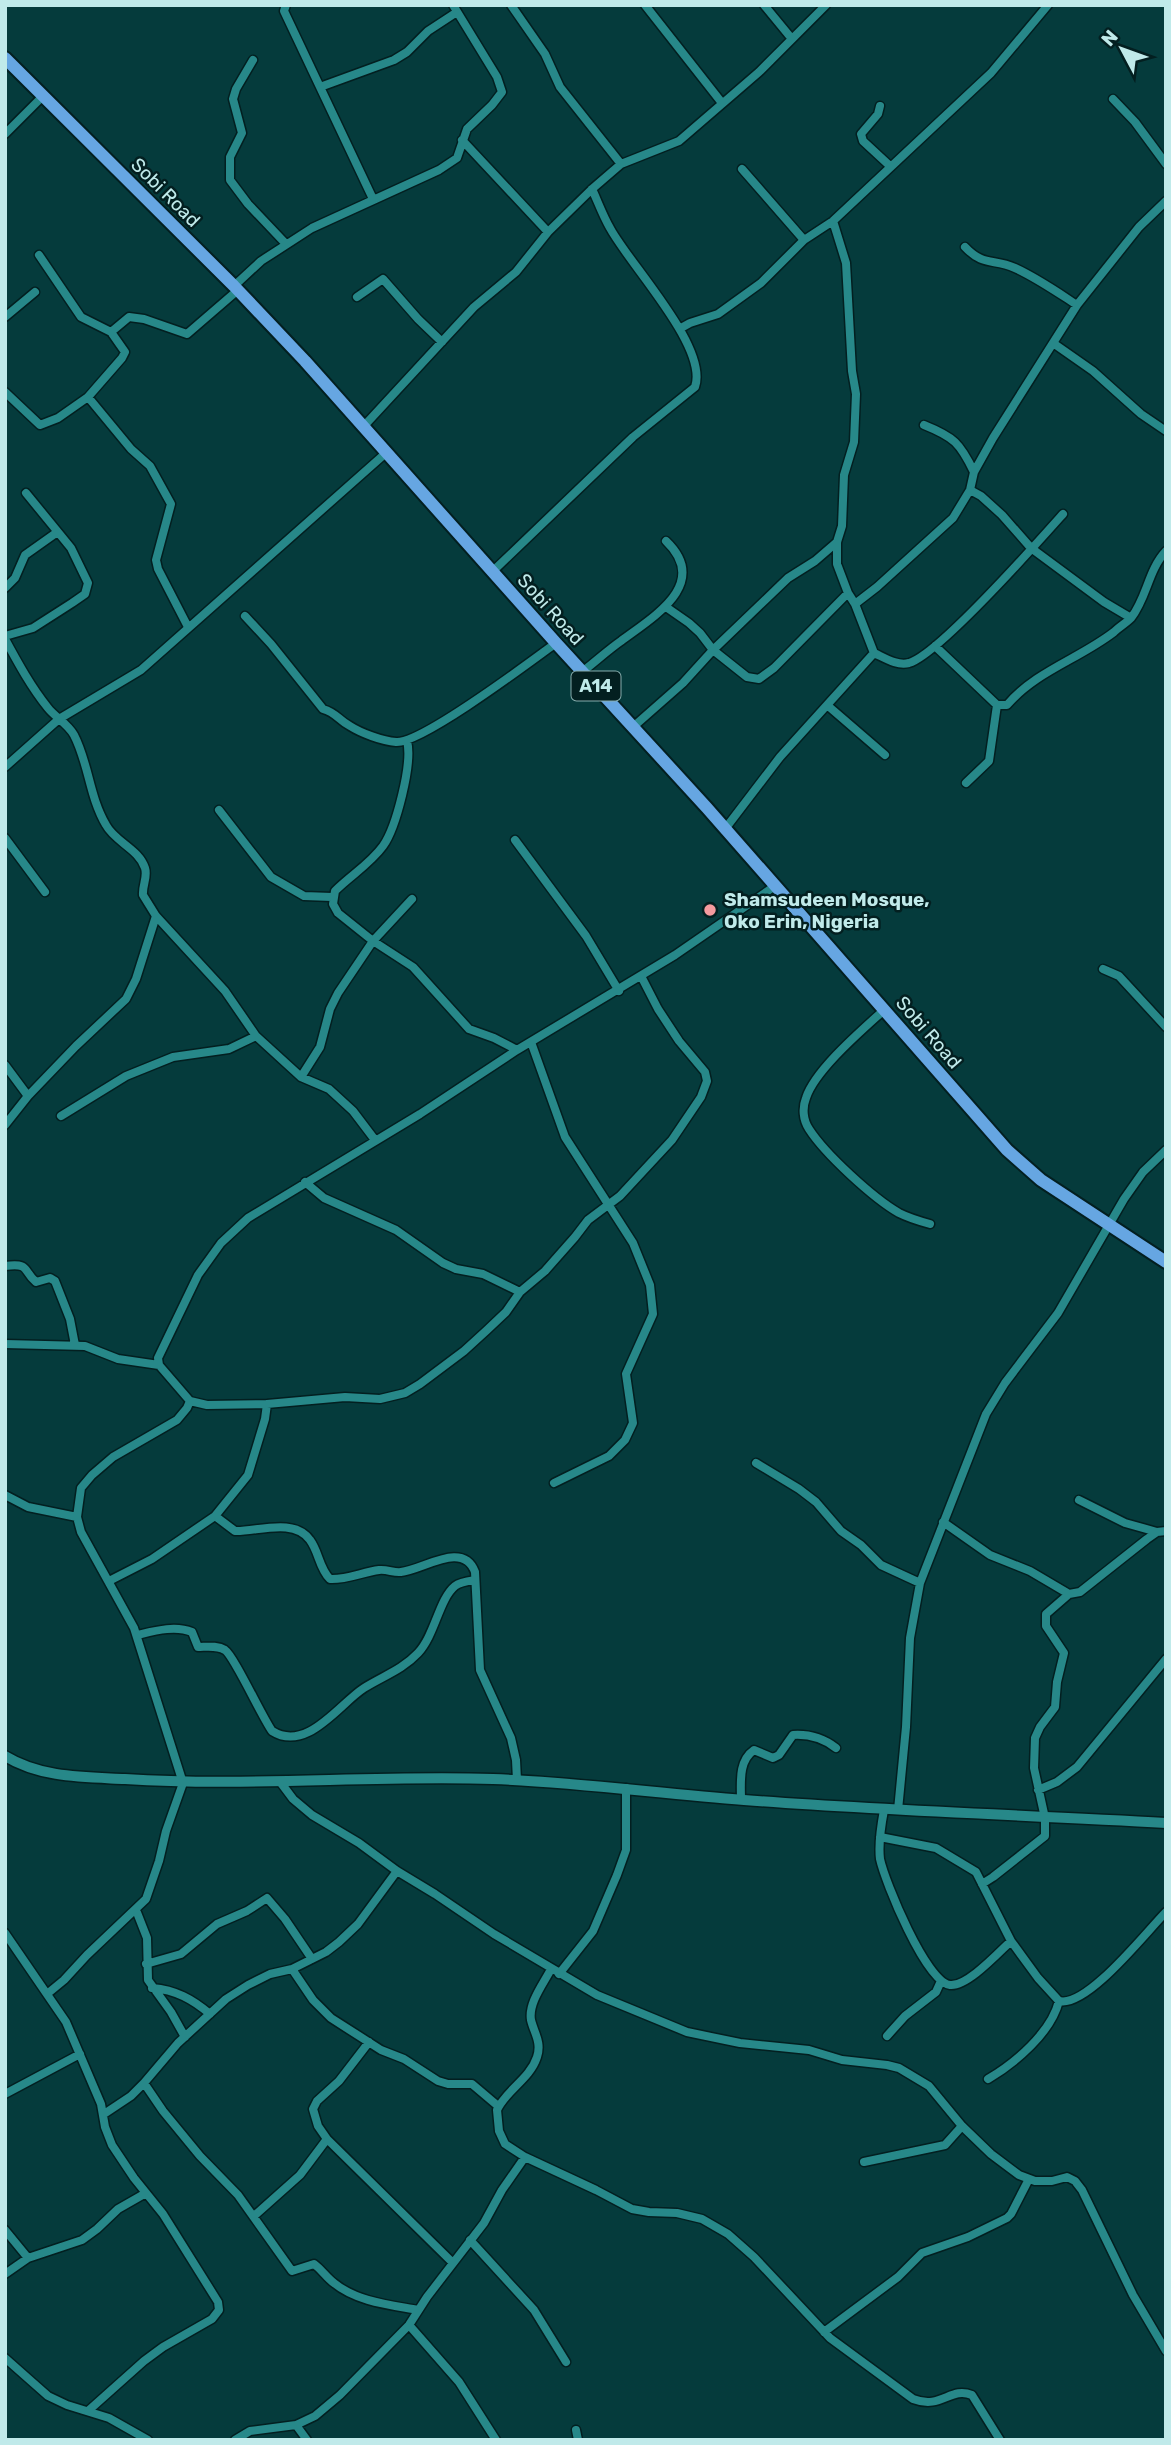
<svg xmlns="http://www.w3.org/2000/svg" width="1171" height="2445" font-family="Rubik,sans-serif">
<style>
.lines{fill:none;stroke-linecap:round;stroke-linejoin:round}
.minor-casing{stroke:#031f20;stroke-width:11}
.tertiary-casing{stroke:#031f20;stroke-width:13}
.trunk-casing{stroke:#031f20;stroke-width:16}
.minor{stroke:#278889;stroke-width:8}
.tertiary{stroke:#278889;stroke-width:10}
.trunk{stroke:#66a6e2;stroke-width:12}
.poi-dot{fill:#f49b9f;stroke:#031f20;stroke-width:2.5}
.labels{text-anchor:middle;stroke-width:5;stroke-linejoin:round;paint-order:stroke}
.shield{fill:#031f20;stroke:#87adad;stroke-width:2}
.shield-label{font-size:18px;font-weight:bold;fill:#c0eaea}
.street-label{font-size:19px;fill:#c0eaea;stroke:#031f20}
.poi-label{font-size:19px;font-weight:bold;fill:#c0eaea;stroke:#031f20;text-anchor:start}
</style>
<rect width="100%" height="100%" fill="#053b3c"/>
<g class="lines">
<defs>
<path id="minor" d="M 286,5 L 284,11 L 373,199
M 511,5 L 545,54 L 560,87 L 621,164
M 645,5 L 722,103
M 764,5 L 792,39
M 253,60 L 236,89 L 233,99 L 242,133 L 230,157 L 230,180 L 248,204 L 286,244
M 320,87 L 394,60 L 407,52 L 428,31 L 457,12
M 1113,99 L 1135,122 L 1166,164
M 880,106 L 878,114 L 861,134 L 863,141 L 890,166
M 5,134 L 43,96
M 462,140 L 548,232
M 742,169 L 804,240
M 833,221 L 846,263 L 852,371 L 856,394 L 854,442 L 844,475 L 842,526 L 837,542 L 837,564 L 848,593 L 855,604 L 874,653 C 885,658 897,666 909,663 C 938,655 1038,542 1063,514
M 965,247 C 984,267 993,258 1015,268 C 1037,278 1057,292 1077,305
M 39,255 L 81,317 L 111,332 L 129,317 L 144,319 L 187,334 L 238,290
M 234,286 L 261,261 L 312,228 L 439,170 L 457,158 L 467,129 L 492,105 L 502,92 L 497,77 L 453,5
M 357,297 L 383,279 L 418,319 L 442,342
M 5,317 L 35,292
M 681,328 L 690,323 L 718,314 L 761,283 L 804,240 L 833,221 L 991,73 L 1048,5
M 1053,343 L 1093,371 L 1141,414 L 1166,431
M 5,392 L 40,425 L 58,418 L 88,397 L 131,449 L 150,466 L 171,504 L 156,560 L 158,569 L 188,627
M 88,397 L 122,358 L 125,352 L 111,332
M 924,425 C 954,437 960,443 974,472
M 364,426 L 474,307 L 516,272 L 548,232 L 592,189 L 621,164 L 679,141 L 759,72 L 826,5
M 970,490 L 981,496 L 1002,515 L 1031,548 L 1104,602 L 1131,618
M 492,572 L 633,437 L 695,387 C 709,347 629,264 610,228 C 603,216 598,202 592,189
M 5,588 L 15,578 L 25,555 L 56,533
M 855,604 L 877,587 L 953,518 L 970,490 L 974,472 L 993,438 L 1077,305 L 1139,227 L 1166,201
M 666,607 L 689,623 L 700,633 L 713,650 L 747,677 L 759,679 L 774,668 L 848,593
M 245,616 L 271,644 L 323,709 C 337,713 338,720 350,726 C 361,733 382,741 396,742 C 421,744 530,662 556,643
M 5,636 L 33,628 L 72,603 L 85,594 L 88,583 L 71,548 L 26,493
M 5,639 C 18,663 31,687 48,708 C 55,717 68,724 74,735 C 89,764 89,796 106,825 C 115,842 139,849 145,868 C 148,877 142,886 143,895 L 156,916 L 225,991 L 256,1036 L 301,1077 L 329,1089 L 353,1111 L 375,1140
M 935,646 L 997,705 L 1007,705 C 1036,671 1079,659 1114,632 C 1119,627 1126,623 1131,618 C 1147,598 1148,570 1166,551
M 582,672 C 595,662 608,650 621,641 C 653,617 711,584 666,541
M 827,705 L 885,755
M 633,727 L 683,683 L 713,650 L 788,578 L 815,561 L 837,542
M 407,741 C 413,763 396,828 383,846 C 370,864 351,875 335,891 L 333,904 L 338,913 L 373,941 L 413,967 L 469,1029 L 494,1038 L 517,1050
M 5,767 L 59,719 L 141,670 L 387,452
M 966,783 L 989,761 L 997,705
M 219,810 L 271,877 L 304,896 L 332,897
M 725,829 L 780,757 L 874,653
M 5,838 L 45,892
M 515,840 L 586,936 L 619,991
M 1103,969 L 1119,976 L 1166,1027
M 884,1010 C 862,1030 815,1070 806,1098 C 802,1108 803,1120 809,1129 C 825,1154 873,1198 899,1213 C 909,1218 919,1221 930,1224
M 531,1042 L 565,1137 L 633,1243 L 650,1285 L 653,1314 L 626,1374 L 633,1423 L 625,1440 L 609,1456 L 554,1483
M 5,1065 L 28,1096
M 301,1077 L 320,1047 L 330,1009 L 338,993 L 373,941 L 412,899
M 61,1116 L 126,1076 L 173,1057 L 229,1049 L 256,1036
M 5,1125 L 28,1096 L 76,1046 L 126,999 L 136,979 L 156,916
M 305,1182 L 324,1198 L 396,1230 L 443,1263 L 456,1269 L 483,1274 L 520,1292
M 5,1266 C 31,1263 22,1270 36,1282 L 50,1278 L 55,1281 L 70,1319 L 75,1345
M 5,1344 L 85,1346 L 118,1359 L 159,1365
M 190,1401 L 207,1405 L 267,1404 L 345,1397 L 380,1399 L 405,1393 L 420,1384 L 464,1351 L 487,1330 L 506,1312 L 520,1292 L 545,1271 L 575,1237 L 588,1220 L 620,1196 L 672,1140 L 701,1097 L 707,1081 L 705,1072 L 679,1041 L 658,1009 L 641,976
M 756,1463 L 799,1489 L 816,1502 L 841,1531 L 861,1545 L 881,1565 L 920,1583
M 5,1495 L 28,1507 L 77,1517
M 1079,1500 L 1125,1523 L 1157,1532
M 215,1516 L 235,1531 C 256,1532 294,1517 310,1540 C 319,1552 319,1568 330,1579 C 346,1580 363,1572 379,1570 C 387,1569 394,1573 401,1572 C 423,1570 463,1540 475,1572 L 480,1670 L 511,1738 L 516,1760 L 517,1780
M 943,1522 L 990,1555 L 1030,1571 L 1069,1594 L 1080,1592 L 1147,1539 L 1157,1532 L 1166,1531
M 109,1581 L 152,1559 L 215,1516 L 248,1475 L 265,1419 L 267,1404
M 137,1635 C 154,1631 175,1625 192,1632 L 198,1647 C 206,1647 217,1645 225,1650 C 234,1656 262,1717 272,1731 C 307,1753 339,1704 364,1688 C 383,1676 402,1670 418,1653 C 435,1635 439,1599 455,1586 C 460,1582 468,1581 475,1580
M 281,1783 L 293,1799 L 312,1815 L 359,1843 L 397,1871 L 435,1894 L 494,1934 L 597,1995 L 687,2032 L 740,2043 L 809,2050 L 842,2060 L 887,2065 L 899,2068 L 929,2086 L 962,2126 L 991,2154 L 1019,2175 L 1035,2181 L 1052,2181 L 1067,2177 L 1075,2181 L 1082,2190 L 1133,2295 L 1166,2351
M 1038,1790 L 1057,1782 L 1077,1767 L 1166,1659
M 741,1800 C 741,1783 738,1761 754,1750 L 773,1758 L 779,1755 L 793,1735 C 809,1734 823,1738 836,1748
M 884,1810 C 881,1826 878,1843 880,1859 C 885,1882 926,1982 950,1985 C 967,1987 998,1953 1011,1941
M 898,1810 L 906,1727 L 910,1638 L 920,1583 L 986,1414 L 1005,1383 L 1058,1313 L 1124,1199 L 1143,1172 L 1166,1150
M 880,1837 L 936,1848 L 976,1872 L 1011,1941 L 1038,1978 L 1059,2001 C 1087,2008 1146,1932 1166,1912
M 397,1871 L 358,1924 L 339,1942 L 326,1952 L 292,1969 L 270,1974 L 248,1985 L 226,1999 L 178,2043 L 144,2083 L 163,2111 L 200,2156 L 238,2195 L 292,2271 L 314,2264 C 321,2269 327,2278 334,2283 C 357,2302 391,2305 418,2310
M 982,1884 L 993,1877 L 1045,1836 L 1045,1818 L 1034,1768 L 1035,1738 L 1040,1727 L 1055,1707 L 1057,1682 L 1064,1653 L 1046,1626 L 1046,1614 L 1069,1594
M 136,1910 L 147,1938 L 148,1980 L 171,2012 L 185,2037
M 5,1933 L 66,2022 L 101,2104 L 105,2127 L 112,2145 L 134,2178 L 163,2214 L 218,2302 L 219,2310 L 212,2319 L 163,2347 L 144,2361 L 88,2411
M 146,1964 L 181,1954 L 217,1924 L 247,1911 L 267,1898 L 285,1919 L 312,1959
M 292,1969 L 313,2000 L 331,2018 L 381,2050 L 404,2059 L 438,2081 L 448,2084 L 472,2084 L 498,2106
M 551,1969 C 544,1983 528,2003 531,2020 C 534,2033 542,2042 537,2057 C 530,2079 506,2090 497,2110 L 499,2131 L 505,2144 L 525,2157 L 596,2190 L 632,2209 L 649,2212 L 677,2213 L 702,2219 L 728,2234 L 754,2257 L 830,2338 L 913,2399 C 942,2410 950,2386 972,2395 L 1000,2440
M 559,1974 L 593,1931 L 617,1875 L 626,1850 L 626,1788
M 152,1988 C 176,1990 192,1999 210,2014
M 47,1994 L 64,1980 L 87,1955 L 146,1899 L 159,1861 L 166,1831 L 183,1783 L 134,1628 L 81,1532 L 77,1517 L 81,1488 L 92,1475 L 113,1457 L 177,1420 L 187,1408 L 190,1401 L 159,1365 L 158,1358 L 198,1275 L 221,1243 L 248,1218 L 420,1114 L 517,1050 L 675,955 L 775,886
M 887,2036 L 905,2016 L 936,1992 L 941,1981
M 369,2042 L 339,2081 L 317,2101 L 313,2109 L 318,2126 L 327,2139 L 453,2263
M 988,2079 C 1015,2063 1051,2033 1059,2001
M 5,2094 L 80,2054
M 104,2114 L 131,2096 L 144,2083
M 864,2162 L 945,2145 L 962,2126
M 254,2216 L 300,2175 L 327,2139
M 5,2230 L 28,2258
M 470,2240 L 534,2310 L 566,2362
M 5,2274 L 28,2258 L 82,2240 L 97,2229 L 118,2209 L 146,2193
M 409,2325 L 459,2382 L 496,2440
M 824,2332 L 898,2277 L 922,2253 L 968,2237 L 1007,2218 L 1011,2214 L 1029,2179
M 5,2358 L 48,2396 L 67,2405 L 109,2418 L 148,2440
M 296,2425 L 307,2440
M 576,2430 L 578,2440
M 235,2440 L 250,2431 L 296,2425 L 315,2416 L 340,2395 L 409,2325 L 427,2297 L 484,2223 L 502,2190 L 525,2157"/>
<path id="tertiary" d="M 5,1756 C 41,1778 84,1777 125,1779 C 248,1787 370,1775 493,1779 C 578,1782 661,1794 744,1800 C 885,1811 1025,1815 1166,1823"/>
<path id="trunk" d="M 5,58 L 234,286 L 305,361 L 556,643 L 707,808 L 1007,1150 L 1041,1180 L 1166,1262"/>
</defs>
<use href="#minor" class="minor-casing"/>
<use href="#tertiary" class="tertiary-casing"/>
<use href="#trunk" class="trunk-casing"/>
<use href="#minor" class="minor"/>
<use href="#tertiary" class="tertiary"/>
<use href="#trunk" class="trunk"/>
</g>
<circle class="poi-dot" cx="710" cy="910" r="7"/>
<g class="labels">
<rect class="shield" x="571.5" y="671.5" width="49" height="29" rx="5"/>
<g class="shield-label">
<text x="596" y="692">A14</text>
</g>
<g class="street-label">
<text transform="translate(166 192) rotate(45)" y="7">Sobi Road</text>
<text transform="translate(551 609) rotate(48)" y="7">Sobi Road</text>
<text transform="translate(929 1032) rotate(49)" y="7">Sobi Road</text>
</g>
<g class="poi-label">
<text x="724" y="906">Shamsudeen Mosque,<tspan x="724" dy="22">Oko Erin, Nigeria</tspan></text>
</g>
</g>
<rect width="1171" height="2445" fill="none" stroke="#c0eaea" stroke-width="14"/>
<g transform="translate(1122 49) rotate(311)" stroke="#031f20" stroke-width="5" paint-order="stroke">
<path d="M0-5L12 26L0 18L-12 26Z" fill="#c0eaea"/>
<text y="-10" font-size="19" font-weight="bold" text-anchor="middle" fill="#c0eaea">N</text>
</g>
</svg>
